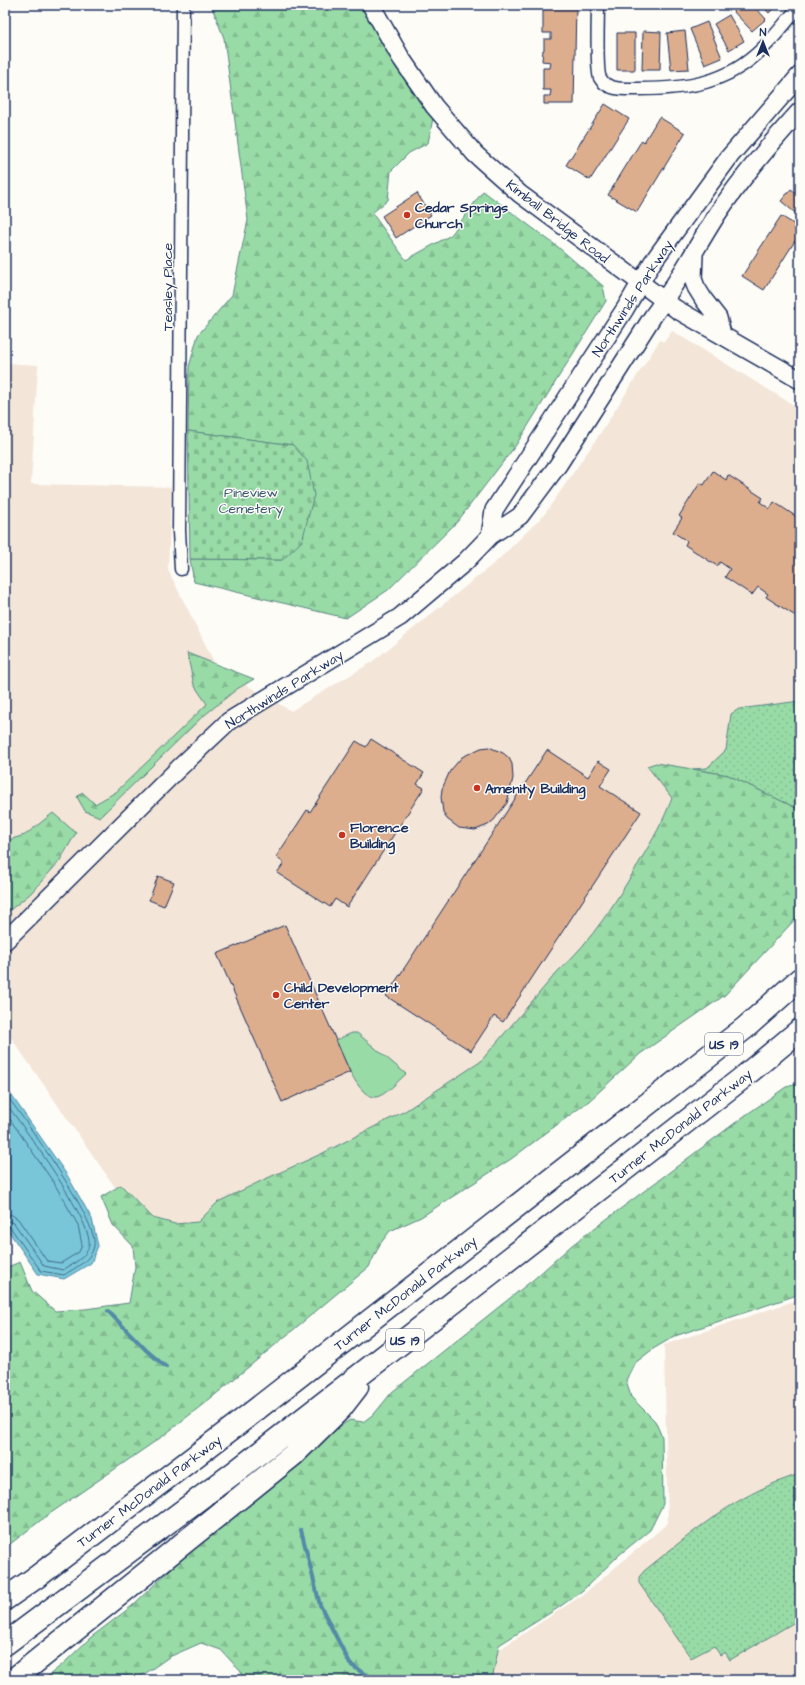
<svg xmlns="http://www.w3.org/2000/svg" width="805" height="1685" font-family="'Architects Daughter',sans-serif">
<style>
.built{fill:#f3e5d8}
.grass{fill:url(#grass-dots);stroke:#5a8582}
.forest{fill:url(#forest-firs);stroke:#5a8582}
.cemetery{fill:url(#cemetery-stones);stroke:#5a8582}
.green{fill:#98dba6;stroke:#5a8582}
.water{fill:#79c6d8;stroke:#538aa7}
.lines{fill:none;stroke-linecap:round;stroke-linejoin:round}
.shore{stroke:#416b8f;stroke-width:1}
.stream{stroke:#538aa7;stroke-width:4}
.building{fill:#ddae8e;stroke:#1b2f5e}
.street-casing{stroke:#1b2f5e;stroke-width:15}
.secondary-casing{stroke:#1b2f5e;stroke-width:20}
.highway-casing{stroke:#1b2f5e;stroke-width:25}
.street{stroke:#fdfcf7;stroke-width:12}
.secondary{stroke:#fdfcf7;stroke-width:17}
.highway{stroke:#fdfcf7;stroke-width:22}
.poi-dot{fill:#c8321e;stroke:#fdfcf7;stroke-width:1.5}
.labels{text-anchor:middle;stroke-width:3;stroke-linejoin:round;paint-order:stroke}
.shield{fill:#fdfcf7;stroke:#5f6c8c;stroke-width:1}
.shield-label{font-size:13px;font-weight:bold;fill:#1b2f5e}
.poi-label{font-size:14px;font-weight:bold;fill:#1b2f5e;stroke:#fdfcf7;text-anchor:start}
.street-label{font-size:14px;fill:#1b2f5e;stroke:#fdfcf7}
.park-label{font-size:14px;fill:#3a5a70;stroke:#fdfcf7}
</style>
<defs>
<pattern id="grass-dots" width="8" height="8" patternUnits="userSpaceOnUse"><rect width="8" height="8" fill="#98dba6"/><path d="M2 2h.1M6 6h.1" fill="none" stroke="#82bc91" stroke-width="1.8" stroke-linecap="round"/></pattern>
<pattern id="forest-firs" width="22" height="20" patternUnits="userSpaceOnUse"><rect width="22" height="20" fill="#98dba6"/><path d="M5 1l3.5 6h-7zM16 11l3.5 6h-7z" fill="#82bc91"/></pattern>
<pattern id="cemetery-stones" width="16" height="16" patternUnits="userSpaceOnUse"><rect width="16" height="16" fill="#98dba6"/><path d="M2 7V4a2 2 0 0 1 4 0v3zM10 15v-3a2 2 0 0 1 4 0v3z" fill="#82bc91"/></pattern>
</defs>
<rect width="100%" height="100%" fill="#fdfcf7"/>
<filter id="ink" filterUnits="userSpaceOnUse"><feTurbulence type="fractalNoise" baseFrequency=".025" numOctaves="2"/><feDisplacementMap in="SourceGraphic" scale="8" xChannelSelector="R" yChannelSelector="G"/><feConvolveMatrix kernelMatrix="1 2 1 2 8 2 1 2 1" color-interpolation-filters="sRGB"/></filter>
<g filter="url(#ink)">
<path class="built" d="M 672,331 L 800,409 L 800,730 L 610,935 L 537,1046 L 165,1259 L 5,1029 L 5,363 L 38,365 L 31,484 L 171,487 L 168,570 L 217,668 L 291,711 L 372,662 L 497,561 L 544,515 L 596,440 L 660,340 L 664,342 Z
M 800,1299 L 800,1680 L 486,1680 L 476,1665 L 584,1594 L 668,1523 L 664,1345 Z"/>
<path class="grass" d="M 800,701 L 800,810 L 728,775 L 693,769 L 707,768 L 726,750 L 731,714 L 739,709 Z
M 800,1474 L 800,1619 L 730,1660 L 725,1652 L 720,1655 L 714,1646 L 691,1658 L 639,1583 L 639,1577 L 644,1571 C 694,1531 737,1493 800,1474 Z"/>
<path class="forest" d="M 211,5 L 361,5 L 393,61 L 433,118 L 428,143 L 409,153 L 391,171 L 388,200 L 372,213 L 406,260 L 451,235 L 483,191 L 558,247 L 603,286 L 606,301 L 516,445 L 457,522 L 388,590 L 346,618 L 194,582 L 190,559 L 282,560 L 292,445 L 188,431 L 189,367 L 198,335 L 232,295 L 248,220 L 224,38 Z
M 187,653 L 254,679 L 237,689 L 201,718 L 100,817 L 85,811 L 77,797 L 82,792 L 95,804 L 116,792 L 207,704 L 194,685 Z
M 656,763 L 728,775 L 800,810 L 800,914 L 725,995 L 640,1054 L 589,1101 L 511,1159 L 421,1217 L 390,1231 L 380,1244 L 369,1267 L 216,1394 L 163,1436 L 45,1517 L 5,1548 L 5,1268 L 20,1262 L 32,1291 L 55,1311 L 85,1309 L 129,1303 L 135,1267 L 133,1246 L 113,1225 L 101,1197 L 121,1185 L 153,1218 L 175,1224 L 198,1222 L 218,1202 L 263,1180 L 321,1154 L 405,1111 L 480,1062 L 558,971 C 592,941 617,900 640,861 C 653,839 663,822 672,798 L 647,766 Z
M 53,813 L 76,833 L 59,862 L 30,894 L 5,914 L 5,841 L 25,835 Z
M 800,1083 L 800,1294 L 675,1336 L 653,1349 L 635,1363 L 626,1380 L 631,1397 L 655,1421 L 662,1437 L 663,1504 L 650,1530 L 619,1555 L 583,1590 L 558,1608 L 499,1645 L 492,1680 L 242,1680 L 241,1672 L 221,1650 L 201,1643 L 169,1657 L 136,1680 L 43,1680 L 63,1664 L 90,1638 L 132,1606 L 213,1529 L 324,1436 L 350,1420 L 363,1422 L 375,1413 L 392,1392 L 534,1279 L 572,1245 L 743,1117 L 786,1087 Z"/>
<path class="cemetery" d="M 188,431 L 293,445 L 307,461 L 314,495 L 302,541 L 282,560 L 190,559 Z"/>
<path class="green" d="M 352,1033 L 357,1033 L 362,1037 L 406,1074 C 399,1080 385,1096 376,1097 C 358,1099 342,1054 336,1040 Z"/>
<path class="water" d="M 5,1086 L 67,1175 L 92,1219 L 98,1246 L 91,1263 L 64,1279 L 38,1274 L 5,1226 Z"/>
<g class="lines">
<path class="shore" d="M 5,1093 C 23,1118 99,1220 94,1246 C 91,1261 76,1267 64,1275 L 41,1271 L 10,1227 L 5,1225
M 5,1102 C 22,1125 93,1221 89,1245 C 87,1258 73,1263 63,1270 L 44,1266 L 14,1223 L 5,1220
M 5,1112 L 54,1183 L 78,1225 L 82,1245 L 79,1252 L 61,1263 L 47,1261 L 18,1219 L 12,1215 L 5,1214"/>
<path class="stream" d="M 108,1311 L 146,1350 L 166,1367
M 301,1530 L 320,1605 L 350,1664 L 373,1680"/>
</g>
<path class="building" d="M 543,5 L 576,5 L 574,104 L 544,104 L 544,96 L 550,96 L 551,90 L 543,90 L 543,68 L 550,68 L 551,62 L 542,61 L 543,50 L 544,50 L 544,39 L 551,39 L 551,33 L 543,33 Z
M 731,5 L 753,5 L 766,19 L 752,31 L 729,7 Z
M 761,5 L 777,5 L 769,13 Z
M 729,15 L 744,41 L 729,50 L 714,24 Z
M 707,22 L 722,58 L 705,65 L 690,29 Z
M 643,31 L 661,32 L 660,70 L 642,70 Z
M 685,31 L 689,69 L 671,70 L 667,33 Z
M 617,33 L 635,33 L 635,70 L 617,70 Z
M 605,104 L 629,119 L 590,180 L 566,165 Z
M 659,117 L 685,133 L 637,212 L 608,195 L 642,140 L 644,142 Z
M 791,189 L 800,196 L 800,217 L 781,201 Z
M 417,193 L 431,215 L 396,238 L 382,216 Z
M 781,216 L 800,228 L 800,233 L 764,290 L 742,276 Z
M 800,299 L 800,313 L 794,309 Z
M 713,471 L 726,480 L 728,475 L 763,498 L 760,502 L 770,509 L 774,502 L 800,519 L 798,527 L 800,528 L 800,619 L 766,597 L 768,594 L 758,587 L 752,595 L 725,577 L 730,569 L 720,562 L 717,566 L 685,545 L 687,541 L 673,532 L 682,518 L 679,516 L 700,483 L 704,485 Z
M 371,739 L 424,773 L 417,784 L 424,788 L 347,907 L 335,899 L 330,907 L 277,873 L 284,863 L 276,857 L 307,810 L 310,812 L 356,741 L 366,747 Z
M 489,747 L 503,753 L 509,758 L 512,764 L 513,778 L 507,803 L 494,820 L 488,825 L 475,830 L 459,828 L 447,819 L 443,812 L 441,797 L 442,789 L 450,771 L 462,757 L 481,748 Z
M 547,750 L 588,777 L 598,761 L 611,769 L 600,786 L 641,812 L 503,1022 L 494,1016 L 471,1051 L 386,996 Z
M 158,876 L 174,882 L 164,906 L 149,900 Z
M 285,925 L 350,1072 L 282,1102 L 217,954 Z"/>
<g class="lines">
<defs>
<path id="street" d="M 598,5 C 598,17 596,70 600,78 C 607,91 626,89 639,89 C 686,89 727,84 762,49 C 776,36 787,20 800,6
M 181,569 L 179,531 L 183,5"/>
<path id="secondary" d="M 371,5 L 401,58 L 434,106 L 475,154 L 520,194 L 676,309 L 800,380
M 694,255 L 693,279 L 696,287 L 704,300 L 718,318 L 722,334
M 490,536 L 494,510 L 625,309 L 652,263 L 730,156 L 800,75
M 5,941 L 179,768 L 229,721 L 400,617 L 465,562 L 490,536 L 520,516 L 558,465 L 653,316 C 678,283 696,247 718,213 C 742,177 771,143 800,111"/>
<path id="highway" d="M 5,1599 L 38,1576 L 235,1426 L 745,1028 L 800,979
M 5,1644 L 235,1472 L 741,1079 L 800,1030
M 13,1680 L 293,1455 L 340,1409 L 357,1387"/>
</defs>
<use href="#street" class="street-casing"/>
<use href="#secondary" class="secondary-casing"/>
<use href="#highway" class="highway-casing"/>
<use href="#street" class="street"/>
<use href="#secondary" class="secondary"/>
<use href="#highway" class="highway"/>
</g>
</g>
<g class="poi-dot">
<circle cx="407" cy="215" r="4"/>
<circle cx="477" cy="788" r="4"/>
<circle cx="342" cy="835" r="4"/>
<circle cx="276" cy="995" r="4"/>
</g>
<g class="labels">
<g class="shield">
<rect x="705" y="1033" width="38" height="22" rx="3"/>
<rect x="386" y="1329" width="38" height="22" rx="3"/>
</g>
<g class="shield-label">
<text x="724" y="1049">US 19</text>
<text x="405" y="1345">US 19</text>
</g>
<g class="poi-label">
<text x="415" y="212">Cedar Springs<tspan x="415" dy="16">Church</tspan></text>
<text x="485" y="793">Amenity Building</text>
<text x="350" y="832">Florence<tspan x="350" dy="16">Building</tspan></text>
<text x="284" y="992">Child Development<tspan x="284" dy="16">Center</tspan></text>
</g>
<g class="street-label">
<text transform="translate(558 221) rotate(38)" y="5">Kimball Bridge Road</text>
<text transform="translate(167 287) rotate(-90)" y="5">Teasley Place</text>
<text transform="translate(632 298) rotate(-57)" y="5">Northwinds Parkway</text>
<text transform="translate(284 689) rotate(-32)" y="5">Northwinds Parkway</text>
<text transform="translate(680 1126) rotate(-38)" y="5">Turner McDonald Parkway</text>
<text transform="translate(405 1293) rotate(-38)" y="5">Turner McDonald Parkway</text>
<text transform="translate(149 1491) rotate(-37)" y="5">Turner McDonald Parkway</text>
</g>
<g class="park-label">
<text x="251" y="497">Pineview<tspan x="251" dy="16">Cemetery</tspan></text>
</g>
</g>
<rect width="805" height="1685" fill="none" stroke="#fdfcf7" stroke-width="20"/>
<rect x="10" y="10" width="785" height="1665" fill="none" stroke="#1b2f5e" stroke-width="1.5" filter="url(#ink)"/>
<g transform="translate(763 42)" stroke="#fdfcf7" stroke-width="3" paint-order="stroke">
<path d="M0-3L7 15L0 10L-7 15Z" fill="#1b2f5e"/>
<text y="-6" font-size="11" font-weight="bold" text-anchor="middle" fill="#1b2f5e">N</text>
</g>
</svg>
